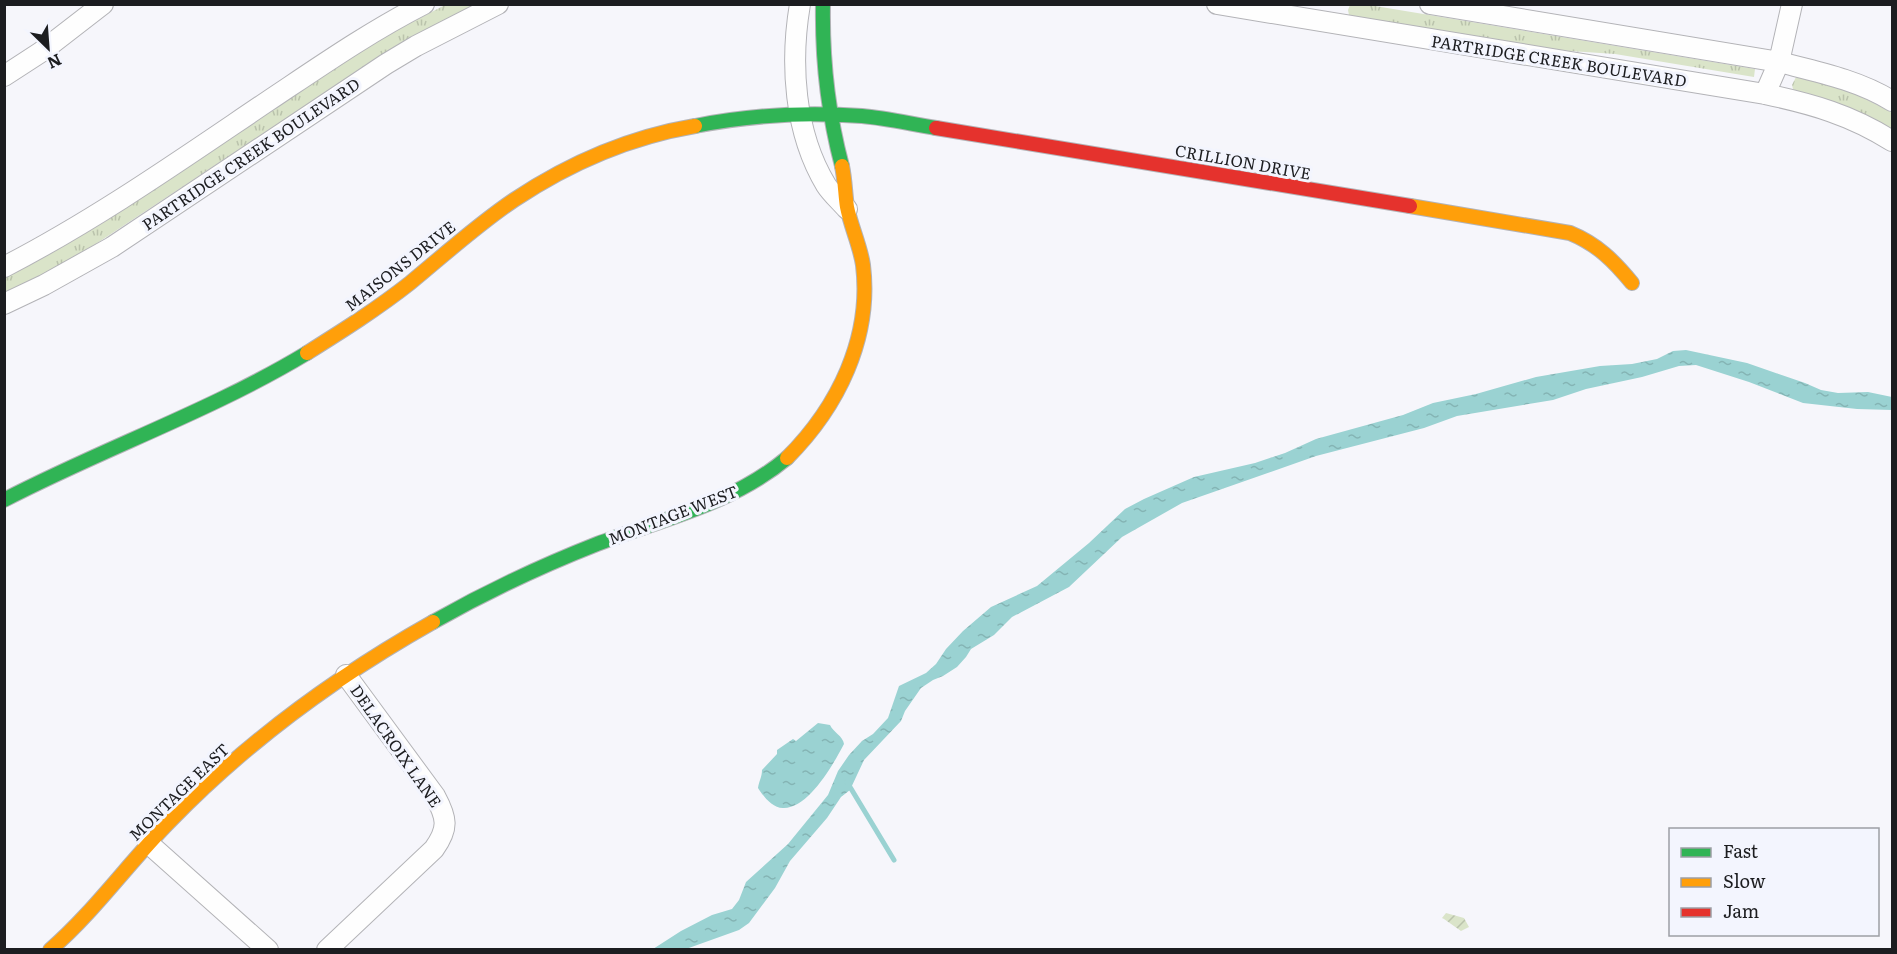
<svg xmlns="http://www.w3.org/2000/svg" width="1897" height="954" font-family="Literata,serif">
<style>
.grass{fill:url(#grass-tufts)}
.garden{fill:url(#garden-furrows)}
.water{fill:url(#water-ripples)}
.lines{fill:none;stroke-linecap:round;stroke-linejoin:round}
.stream{stroke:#9ad2d2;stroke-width:5}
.street-casing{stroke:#b3b3b7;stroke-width:22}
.fast-casing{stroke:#b3b3b7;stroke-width:16}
.slow-casing{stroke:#b3b3b7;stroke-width:16}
.jam-casing{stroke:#b3b3b7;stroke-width:16}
.street{stroke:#fefefe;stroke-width:20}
.fast{stroke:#30b455;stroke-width:14}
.slow{stroke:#ff9f0a;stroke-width:14}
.jam{stroke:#e5322d;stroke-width:14}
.labels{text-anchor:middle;stroke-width:6;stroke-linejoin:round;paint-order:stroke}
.street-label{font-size:16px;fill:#1c1d20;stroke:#f3f5fe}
</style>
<defs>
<pattern id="grass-tufts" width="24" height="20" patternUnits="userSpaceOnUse" patternTransform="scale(1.5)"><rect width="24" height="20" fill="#dae4c9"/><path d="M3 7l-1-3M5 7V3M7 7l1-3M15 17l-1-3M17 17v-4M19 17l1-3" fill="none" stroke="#bac3ac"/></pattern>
<pattern id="garden-furrows" width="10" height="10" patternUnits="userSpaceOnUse" patternTransform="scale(1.5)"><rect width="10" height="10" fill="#dae4c9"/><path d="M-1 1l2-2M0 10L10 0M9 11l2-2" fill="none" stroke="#bac3ac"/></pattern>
<pattern id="water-ripples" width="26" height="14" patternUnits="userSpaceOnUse" patternTransform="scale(1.5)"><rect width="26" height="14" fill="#9ad2d2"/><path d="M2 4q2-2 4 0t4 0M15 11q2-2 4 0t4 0" fill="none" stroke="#84b4b4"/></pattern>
</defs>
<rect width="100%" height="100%" fill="#f6f6fb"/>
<path class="grass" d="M 445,5 L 478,5 L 358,71 L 76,257 L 5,294 L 5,277 L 48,255 L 106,221 L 374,42 Z
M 1350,5 L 1369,5 L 1755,69 L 1754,77 L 1615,54 L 1540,49 L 1353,17 L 1349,15 L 1348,10 Z
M 1796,77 C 1816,74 1874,102 1892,113 L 1892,130 L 1835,103 L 1797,92 L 1793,89 L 1792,85 Z"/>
<path class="garden" d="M 1446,913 L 1464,918 L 1469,927 L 1461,931 L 1444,919 L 1442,918 Z"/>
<path class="water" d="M 1686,350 L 1747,363 L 1805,383 L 1821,390 L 1838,393 L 1868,392 L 1892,397 L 1892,410 L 1857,409 L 1803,403 L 1749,382 L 1696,365 L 1679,366 L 1642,377 L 1586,389 L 1553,400 L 1457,416 L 1424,428 L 1316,456 L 1182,503 L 1122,537 L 1069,587 L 1012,617 L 994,635 L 971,649 L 966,657 L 957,667 L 943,676 L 933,680 L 921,688 L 905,711 L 901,721 L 864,760 L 850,790 L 841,797 L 827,818 L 790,861 L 775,888 L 749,923 L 739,930 L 686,949 L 653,949 L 681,931 L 712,915 L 732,909 L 739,900 L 746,882 L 788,844 L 828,795 L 838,771 L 849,755 L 862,741 L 873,734 L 888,718 L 899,686 L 926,673 L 936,664 L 946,649 L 963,631 L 991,607 L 1037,586 L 1089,543 L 1125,509 L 1144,499 L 1194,477 L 1255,463 L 1285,453 L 1316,439 L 1403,415 L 1433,403 L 1476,394 L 1536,377 L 1600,366 L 1632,364 L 1657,359 L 1673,351 Z
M 818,723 L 830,725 C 833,732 843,736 844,744 C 834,763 809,808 784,808 C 773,809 763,796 758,788 C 759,781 762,777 762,770 L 777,754 L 777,750 L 793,739 L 796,741 Z"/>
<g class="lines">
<path class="stream" d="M 847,782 L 894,860"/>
<defs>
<path id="street" d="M 800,4 C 790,63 794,132 826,185 C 831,193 840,201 847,209
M 1217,4 L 1765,94 C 1812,104 1851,115 1892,141
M 1430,4 L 1779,62 C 1818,72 1858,80 1892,101
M 4,76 L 41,52 L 103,4
M 1765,94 L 1779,62 L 1792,4
M 4,267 C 97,219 182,159 268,101 C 319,67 369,32 424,4
M 4,304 L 44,285 L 112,247 L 386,64 L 416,46 L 498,4
M 148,843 L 268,950
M 327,950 L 434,849 C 449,828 447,818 435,796 L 346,675"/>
<path id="fast" d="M 823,4 C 822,59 828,113 842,166
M 695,126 C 750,115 806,112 862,116 C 886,118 911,124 936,128
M 4,500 C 104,448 211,411 307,353
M 433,622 C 486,592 541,566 597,544 C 663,519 732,504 787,458"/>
<path id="slow" d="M 1410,206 L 1570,233 C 1597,244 1614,261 1632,283
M 307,353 C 342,331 377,309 410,283 C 444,255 477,225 514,200 C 568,164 630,137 695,126
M 787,458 C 838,407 872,338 863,265 C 860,245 851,227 847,207 C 845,194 845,180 842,166
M 50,950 C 95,911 129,862 171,820 C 248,741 337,676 433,622"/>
<path id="jam" d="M 936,128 L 1410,206"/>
</defs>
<use href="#street" class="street-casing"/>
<use href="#fast" class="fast-casing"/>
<use href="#slow" class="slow-casing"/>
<use href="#jam" class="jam-casing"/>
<use href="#street" class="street"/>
<use href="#fast" class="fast"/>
<use href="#slow" class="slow"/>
<use href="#jam" class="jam"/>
</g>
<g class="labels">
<g class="street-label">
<text transform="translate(1559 61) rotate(9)" y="6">PARTRIDGE CREEK BOULEVARD</text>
<text transform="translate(251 154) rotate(-34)" y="6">PARTRIDGE CREEK BOULEVARD</text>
<text transform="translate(1243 162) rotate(10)" y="6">CRILLION DRIVE</text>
<text transform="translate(400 266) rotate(-38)" y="6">MAISONS DRIVE</text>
<text transform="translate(673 515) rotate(-21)" y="6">MONTAGE WEST</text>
<text transform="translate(396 746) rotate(55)" y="6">DELACROIX LANE</text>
<text transform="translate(179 792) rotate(-44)" y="6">MONTAGE EAST</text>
</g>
</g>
<rect width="1897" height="954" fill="none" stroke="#1c1d20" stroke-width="12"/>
<rect x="1669" y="828" width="210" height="108" fill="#f3f5fe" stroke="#9d9fa5" stroke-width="1.5"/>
<rect x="1681" y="848" width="30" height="9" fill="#30b455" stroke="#9d9fa5" stroke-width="1.5"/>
<text x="1723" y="858" font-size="18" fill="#1c1d20">Fast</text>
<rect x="1681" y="878" width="30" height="9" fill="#ff9f0a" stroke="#9d9fa5" stroke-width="1.5"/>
<text x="1723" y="888" font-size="18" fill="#1c1d20">Slow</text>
<rect x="1681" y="908" width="30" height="9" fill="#e5322d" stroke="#9d9fa5" stroke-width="1.5"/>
<text x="1723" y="918" font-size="18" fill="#1c1d20">Jam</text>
<g transform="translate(48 48) rotate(155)" stroke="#f3f5fe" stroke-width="4.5" paint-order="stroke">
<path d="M0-4.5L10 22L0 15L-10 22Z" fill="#1c1d20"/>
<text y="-9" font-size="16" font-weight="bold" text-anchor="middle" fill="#1c1d20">N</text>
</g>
</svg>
